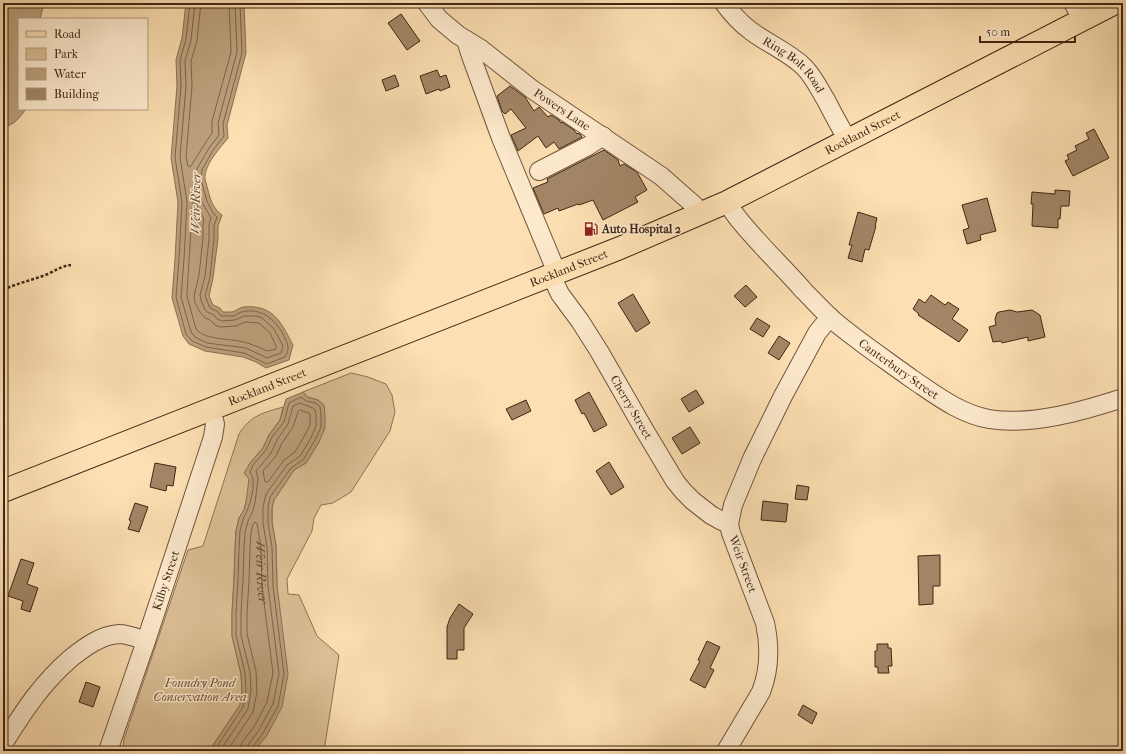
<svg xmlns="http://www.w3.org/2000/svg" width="1126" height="754" font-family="'IM FELL French Canon',serif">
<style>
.green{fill:#dcc097;stroke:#8e7356}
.water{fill:#bca07c;stroke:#8b6f52}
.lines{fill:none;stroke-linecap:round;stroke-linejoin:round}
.shore{stroke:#7e6348;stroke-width:1}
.building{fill:#a28666;stroke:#412614}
.minor-casing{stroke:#70543c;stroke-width:20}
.major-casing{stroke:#412614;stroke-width:24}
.path{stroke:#412614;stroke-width:2.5;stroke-dasharray:3 2;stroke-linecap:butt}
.minor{stroke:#fdeacd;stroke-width:18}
.major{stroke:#fcdfb2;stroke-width:22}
.labels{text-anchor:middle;stroke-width:3;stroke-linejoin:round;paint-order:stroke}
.street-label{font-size:12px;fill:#412614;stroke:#fdeacd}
.poi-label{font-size:12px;font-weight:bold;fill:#412614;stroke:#fdeacd;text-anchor:start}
.park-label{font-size:12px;font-style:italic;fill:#684c35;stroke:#fdeacd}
.water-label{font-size:13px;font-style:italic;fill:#664b33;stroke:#fdeacd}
</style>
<rect width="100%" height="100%" fill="#fcdfb2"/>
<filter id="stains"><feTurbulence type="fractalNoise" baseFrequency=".005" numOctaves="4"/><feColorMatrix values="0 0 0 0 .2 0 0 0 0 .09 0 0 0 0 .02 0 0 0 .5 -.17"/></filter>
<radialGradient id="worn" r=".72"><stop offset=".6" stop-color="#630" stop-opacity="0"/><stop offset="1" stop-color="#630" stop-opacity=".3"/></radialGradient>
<path class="green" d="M 351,373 L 368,377 L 386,384 L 392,395 L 395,412 L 390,431 L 351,492 L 333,503 L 321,505 L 314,518 L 312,531 L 287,579 L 288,594 L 299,595 L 317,636 L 339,655 L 324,751 L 254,751 L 267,735 L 277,585 L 276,546 L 272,522 L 272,508 L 274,500 L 294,470 L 306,463 L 319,442 L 318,400 L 307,397 L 303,392 Z
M 283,407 L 280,420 L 269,435 L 263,448 L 250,463 L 249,489 L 246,502 L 244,510 L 239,518 L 236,531 L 235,549 L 234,580 L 232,612 L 232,636 L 241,674 L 242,690 L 240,705 L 209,751 L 123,751 L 124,739 L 188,550 L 203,546 L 239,434 C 251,415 263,413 283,407 Z"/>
<path class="water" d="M 3,3 L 44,3 L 40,19 L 19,19 L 19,109 L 26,109 C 19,118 15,125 3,127 Z
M 186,3 L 244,3 L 246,53 L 227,125 L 228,138 C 220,148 204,165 205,179 C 206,184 208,189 209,194 C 211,202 215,210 222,215 L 218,226 L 218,239 L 213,278 L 209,296 L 213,305 L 220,308 L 223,312 C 226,312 229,312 232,312 C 236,311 239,308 243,307 C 273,304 281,322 293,345 L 289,360 L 266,368 L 256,362 L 243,357 L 205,351 L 189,344 L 183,336 L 172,298 L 175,259 L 178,202 L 171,158 L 177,86 L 176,60 L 182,38 Z
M 303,392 L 307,397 L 318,400 L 324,405 L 325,414 L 325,428 L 319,442 L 306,463 L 294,470 L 274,500 L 272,508 L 272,522 L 276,546 L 277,585 L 288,674 L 282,707 L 267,735 L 254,751 L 209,751 L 240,705 L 242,690 L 241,674 L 232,636 L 232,612 L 234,580 L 235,549 L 236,531 L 239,518 L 244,510 L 246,502 L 249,479 L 244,473 L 250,463 L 263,448 L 269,435 L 280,420 L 286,399 Z"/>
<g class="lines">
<g class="shore">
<path d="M 190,3 L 186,39 L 180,60 L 181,86 L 175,157 L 182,202 L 179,259 L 176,297 L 186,334 L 192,341 L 206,347 L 244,353 L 267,364 L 285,357 C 291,347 287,343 283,334 C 275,319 260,307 242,312 C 239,312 237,315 234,316 C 230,316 225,316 221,316 L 217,311 L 210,308 L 205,296 L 210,277 L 214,239 L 214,226 L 217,217 L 213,213 L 207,201 L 201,180 L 202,170 L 213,150 L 224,136 L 223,124 L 242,53 L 240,3"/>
<path d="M 195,3 L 191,40 L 185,61 L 186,86 L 180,157 L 187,202 L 184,259 L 181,297 L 191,332 L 195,337 L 207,343 L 246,348 L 267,358 L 281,353 L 283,346 L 274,329 L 262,318 L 257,316 L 244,316 L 235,320 L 222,321 L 217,319 L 214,315 L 207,312 L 205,310 L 201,300 L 200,295 L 205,276 L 209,239 L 209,225 L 211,218 L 202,202 L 196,181 L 197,169 L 209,148 L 219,135 L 218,123 L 237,52 L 235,3"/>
<path d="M 201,3 L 197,41 L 191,61 L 192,86 L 186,157 L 188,166 L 189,167 L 191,166 L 204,145 L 212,133 L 212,121 L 231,52 L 229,3"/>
<path d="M 193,203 L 196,204 L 204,219 L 203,226 L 203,238 L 199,275 L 194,296 L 195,303 L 200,312 L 205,318 L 210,320 L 215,325 L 220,327 L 236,326 L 245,322 L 259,323 L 270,333 L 276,346 L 276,349 L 267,351 C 261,348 254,345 247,343 C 234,338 205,341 196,329 L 187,296 Z"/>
<path d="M 300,410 L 309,413 L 310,415 L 310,425 L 305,435 L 295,452 L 284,460 L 268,482 L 265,482 L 263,471 L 276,456 L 282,443 L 293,427 L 298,412 Z"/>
<path d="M 214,751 L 243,707 L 246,691 L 245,673 L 236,635 L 236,612 L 238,580 L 239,549 L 240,531 L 243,519 L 247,511 L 250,503 L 253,489 L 253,478 L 250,472 L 253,465 L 266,450 L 272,437 L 284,422 L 289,403 L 301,397 L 306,401 L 316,403 L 320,407 L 321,415 L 321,427 L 315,440 L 303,460 L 291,468 L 270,497 L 268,507 L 268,523 L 272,547 L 273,586 L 284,674 L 278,706 L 263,733 L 252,748 L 251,751"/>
<path d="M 220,751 L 248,709 L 251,691 L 250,672 L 241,635 L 241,613 L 243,580 L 244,549 L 245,532 L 248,521 L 252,513 L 255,503 L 258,479 L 256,471 L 271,453 L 277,440 L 288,424 L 293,406 L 300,403 L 313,408 L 315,410 L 316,415 L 316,426 L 311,438 L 300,456 L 287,465 L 266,494 L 263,507 L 263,523 L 267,547 L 268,586 L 279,674 L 273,704 L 259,730 L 248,745 L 246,751"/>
<path id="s1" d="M 227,751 L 253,712 L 257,692 L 256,671 L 247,634 L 247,613 L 249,580 L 250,549 L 251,533 L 253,524 L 255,522 L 257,524 L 261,548 L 262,587 L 273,673 L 267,702 L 254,727 L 242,742 L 240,751"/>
</g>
</g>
<path class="building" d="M 401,14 L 420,41 L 407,50 L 388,23 Z
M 437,70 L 440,77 L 446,75 L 450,87 L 440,91 L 439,89 L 426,94 L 420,76 Z
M 395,75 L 399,86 L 386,91 L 382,80 Z
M 510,86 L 525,97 L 534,111 L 539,107 L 548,117 L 551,115 L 559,120 L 561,123 L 562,122 L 574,130 L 577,134 L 578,133 L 580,134 L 582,137 L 559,149 L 554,142 L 546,148 L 538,136 L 518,151 L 511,135 L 526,128 L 511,109 L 505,114 L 502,111 L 497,96 Z
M 1094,129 L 1109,158 L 1073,176 L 1065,161 L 1069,159 L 1067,155 L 1077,150 L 1075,146 L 1089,139 L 1086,133 Z
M 604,150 L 618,160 L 620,166 L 624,164 L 637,172 L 647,190 L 635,197 L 638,202 L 603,220 L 593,200 L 579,205 L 578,204 L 559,211 L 558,208 L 544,214 L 533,188 L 548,182 L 547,179 Z
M 1055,190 L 1070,191 L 1069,206 L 1061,206 L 1060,219 L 1058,219 L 1058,228 L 1032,226 L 1033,204 L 1031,204 L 1032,192 L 1055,194 Z
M 987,198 L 996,231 L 980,235 L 981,240 L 967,244 L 963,230 L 969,228 L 962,205 Z
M 858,212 L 877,218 L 875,226 L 876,226 L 869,250 L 865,249 L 862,262 L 848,258 L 852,245 L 849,245 Z
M 746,285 L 757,297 L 745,307 L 734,296 Z
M 633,294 L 650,323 L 636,332 L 618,303 Z
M 931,295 L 945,305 L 948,302 L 959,309 L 952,319 L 968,330 L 959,342 L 918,315 L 919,314 L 913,309 L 919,299 L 925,303 Z
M 1010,310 L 1017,312 L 1032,310 L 1040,315 L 1045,337 L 1028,341 L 1028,337 L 1002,343 L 1001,341 L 993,342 L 989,327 L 996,325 L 995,319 L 997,313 L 999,312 Z
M 757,318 L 770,326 L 763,337 L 750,329 Z
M 779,336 L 790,343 L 779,360 L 768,353 Z
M 696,390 L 704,403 L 689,412 L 681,399 Z
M 589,392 L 607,425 L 594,432 L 584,413 L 582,414 L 575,400 Z
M 526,400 L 531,411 L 512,420 L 506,409 Z
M 690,427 L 700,443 L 682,454 L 672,438 Z
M 609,462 L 624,487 L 611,495 L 596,471 Z
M 155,463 L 176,467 L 173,486 L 167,485 L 166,491 L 150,487 Z
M 797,485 L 809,487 L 807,500 L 795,499 Z
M 763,501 L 788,504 L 786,522 L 761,520 Z
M 135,503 L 148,507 L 139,532 L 128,529 L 131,521 L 129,520 Z
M 940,555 L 940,586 L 933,586 L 933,604 L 919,605 L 918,556 Z
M 21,559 L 34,563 L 27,584 L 38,588 L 30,612 L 21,609 L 23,601 L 8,596 Z
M 459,604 L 473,614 L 464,628 L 464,650 L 457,650 L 457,659 L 447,659 L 447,627 L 450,618 Z
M 707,641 L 720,647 L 710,668 L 714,670 L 705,688 L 690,680 L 700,661 L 698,660 Z
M 877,644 L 888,644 L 888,648 L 891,648 L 892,666 L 888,666 L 889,673 L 878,673 L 878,667 L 875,667 L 875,651 L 877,651 Z
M 86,682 L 100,687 L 93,707 L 79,702 Z
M 803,705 L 817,713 L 812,724 L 798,715 Z"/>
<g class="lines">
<defs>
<g id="minor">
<path id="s2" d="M 427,3 L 439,19 L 458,35 L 481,49 L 533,90 L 661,176 L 694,205 L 700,214"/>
<path id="s3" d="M 724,3 C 732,14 740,23 751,31 C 768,44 789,52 804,67 C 814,77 819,89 826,100 C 833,114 840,127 848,140"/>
<path d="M 1073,3 L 1083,20"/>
<path d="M 466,40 L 471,56 L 501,138 L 557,273"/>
<path d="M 539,171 L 588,146 L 603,136"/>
<path id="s4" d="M 727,202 C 736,219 750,232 763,247 C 777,262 791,276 804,291 C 814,301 824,312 834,321 C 859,342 886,360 912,379 C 936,395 960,414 989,419 C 1032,426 1083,411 1123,398"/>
<path id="s5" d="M 551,275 L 560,294 L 580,321 L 599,351 L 645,431 L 675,481 L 683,491 L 693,501 L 711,515 L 720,520 L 729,524"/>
<path d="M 3,744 C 24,711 41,684 71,658 C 85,647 101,635 119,634 C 128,634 137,638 146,641"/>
<path id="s6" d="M 108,751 L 146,641 L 213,437 L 215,424 L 211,409"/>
<path d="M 726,751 L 761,692 C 770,669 770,646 765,623 L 731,533 L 729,524 L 733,505 L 752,459 L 783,396 L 817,333 L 830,317"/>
</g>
<g id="major">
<path id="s7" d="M 3,491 L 620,248 L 727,202 L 1115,3"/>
</g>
</defs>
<use href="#minor" class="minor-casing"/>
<use href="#major" class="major-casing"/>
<path class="path" d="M 3,290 C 17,283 33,280 48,274 C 56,270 62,266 71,265"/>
<use href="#minor" class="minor"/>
<use href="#major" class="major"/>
</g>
<defs>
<symbol id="fuel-bare" viewBox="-9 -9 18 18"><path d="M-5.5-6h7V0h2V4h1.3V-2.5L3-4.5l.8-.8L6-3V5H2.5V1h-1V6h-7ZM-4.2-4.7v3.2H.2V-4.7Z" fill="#8f2418" stroke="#fdeacd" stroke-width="2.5" paint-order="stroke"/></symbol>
</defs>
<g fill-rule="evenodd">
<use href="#fuel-bare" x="581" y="219" width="20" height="20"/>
</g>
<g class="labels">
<g class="street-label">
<text dy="4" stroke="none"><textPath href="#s3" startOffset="94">Ring Bolt Road</textPath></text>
<text dy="4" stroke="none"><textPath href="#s2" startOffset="173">Powers Lane</textPath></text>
<text dy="4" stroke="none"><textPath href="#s7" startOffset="932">Rockland Street</textPath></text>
<text dy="4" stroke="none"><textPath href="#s7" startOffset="608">Rockland Street</textPath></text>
<text dy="4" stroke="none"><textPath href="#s4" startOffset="241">Canterbury Street</textPath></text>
<text dy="4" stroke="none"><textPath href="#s7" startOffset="284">Rockland Street</textPath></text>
<text dy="4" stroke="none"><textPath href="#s5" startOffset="155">Cherry Street</textPath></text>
<text transform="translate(743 564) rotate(70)" y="4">Weir Street</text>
<text dy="4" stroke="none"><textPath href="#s6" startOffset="180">Kilby Street</textPath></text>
</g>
<g class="poi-label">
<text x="602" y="233">Auto Hospital 2</text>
</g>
<g class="park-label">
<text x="200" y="687">Foundry Pond<tspan x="200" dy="14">Conservation Area</tspan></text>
</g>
<g class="water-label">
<text transform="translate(195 203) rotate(-89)" y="5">Weir River</text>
<text dy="5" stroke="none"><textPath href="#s1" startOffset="291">Weir River</textPath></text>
</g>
</g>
<rect width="1126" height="754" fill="none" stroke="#fcdfb2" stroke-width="16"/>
<rect x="4" y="4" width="1118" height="746" fill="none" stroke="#412614" stroke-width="2"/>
<rect x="8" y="8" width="1110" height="738" fill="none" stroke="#412614"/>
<rect x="18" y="18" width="130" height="92" fill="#fdeacd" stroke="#b29c83"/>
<rect x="26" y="31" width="20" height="6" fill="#fcdfb2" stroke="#b29c83"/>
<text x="54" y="38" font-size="12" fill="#412614">Road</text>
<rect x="26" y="48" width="20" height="12" fill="#dcc097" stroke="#b29c83"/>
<text x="54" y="58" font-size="12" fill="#412614">Park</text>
<rect x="26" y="68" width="20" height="12" fill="#bca07c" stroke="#b29c83"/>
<text x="54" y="78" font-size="12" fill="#412614">Water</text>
<rect x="26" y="88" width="20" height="12" fill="#a28666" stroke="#b29c83"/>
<text x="54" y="98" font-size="12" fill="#412614">Building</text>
<path d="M980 36v6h95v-6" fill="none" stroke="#412614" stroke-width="2"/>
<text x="986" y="36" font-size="12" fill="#412614" stroke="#fdeacd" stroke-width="3" paint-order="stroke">50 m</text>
<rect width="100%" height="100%" filter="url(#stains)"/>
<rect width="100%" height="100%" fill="url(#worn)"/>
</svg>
